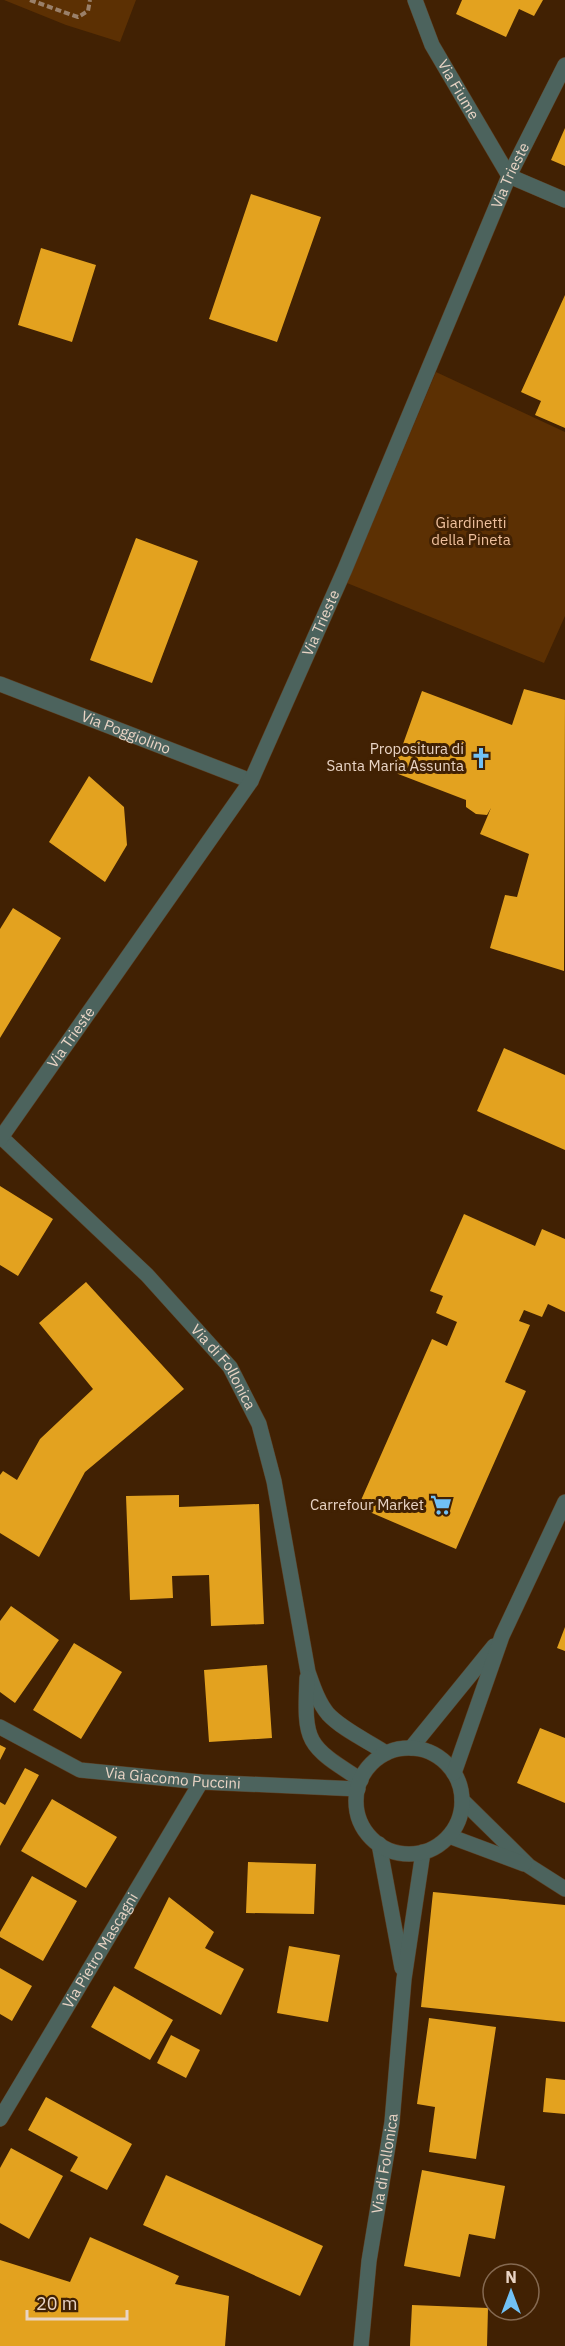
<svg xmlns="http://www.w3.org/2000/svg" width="565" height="2346" font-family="'IBM Plex Sans',sans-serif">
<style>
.green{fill:#5c3003}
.building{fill:#e3a21f}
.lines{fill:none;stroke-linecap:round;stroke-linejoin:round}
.minor-casing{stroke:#5c3e22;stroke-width:16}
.tertiary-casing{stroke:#5c3e22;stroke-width:16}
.path{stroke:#9a806a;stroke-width:4;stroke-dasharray:6 3;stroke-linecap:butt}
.minor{stroke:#4c635d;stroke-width:15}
.tertiary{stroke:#4c635d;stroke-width:15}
.labels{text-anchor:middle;stroke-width:6;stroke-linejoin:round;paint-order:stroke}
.street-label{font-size:15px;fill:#e9d4c5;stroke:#412103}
.park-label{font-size:15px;fill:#efc09d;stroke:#412103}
.poi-label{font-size:15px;fill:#e9d4c5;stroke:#412103;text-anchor:end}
</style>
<rect width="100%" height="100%" fill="#412103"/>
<path class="green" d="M 4,0 L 136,0 L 120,42 L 66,25 Z
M 436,372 L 565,432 L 565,616 L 544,663 L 347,583 Z"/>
<path class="building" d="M 462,0 L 543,0 L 534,16 L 519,9 L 506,37 L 456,14 Z
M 565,128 L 565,166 L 551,160 Z
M 251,194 L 321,217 L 277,342 L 209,319 Z
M 41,248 L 96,265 L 72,342 L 18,325 Z
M 565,295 L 565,428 L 535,415 L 541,401 L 521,392 Z
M 136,538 L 198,561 L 152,683 L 90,660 Z
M 524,689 L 565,700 L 564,971 L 490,948 L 505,895 L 517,897 L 529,854 L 480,834 L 491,808 L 487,815 L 476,814 L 466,807 L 466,800 L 393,772 L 422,691 L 512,725 Z
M 89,776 L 124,807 L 127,845 L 105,882 L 49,842 Z
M 13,908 L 61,938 L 0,1038 L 0,929 Z
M 504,1048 L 565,1075 L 565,1150 L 477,1111 Z
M 0,1186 L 53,1219 L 18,1276 L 0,1265 Z
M 464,1214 L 535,1246 L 542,1229 L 565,1239 L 565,1312 L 548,1304 L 542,1317 L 524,1310 L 519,1321 L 530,1325 L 505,1382 L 526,1391 L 456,1549 L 358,1507 L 432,1339 L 447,1346 L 457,1322 L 436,1313 L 443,1296 L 430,1291 Z
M 86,1282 L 184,1389 L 85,1472 L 39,1557 L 0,1533 L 0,1475 L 3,1471 L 17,1480 L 40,1439 L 93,1389 L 39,1323 Z
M 179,1495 L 179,1507 L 259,1504 L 264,1624 L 211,1626 L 209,1575 L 172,1576 L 173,1598 L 130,1600 L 126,1496 Z
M 11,1606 L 59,1640 L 15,1703 L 0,1692 L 0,1621 Z
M 565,1627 L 565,1651 L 557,1648 Z
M 74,1643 L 122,1672 L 81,1739 L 33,1710 Z
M 267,1665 L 272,1738 L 209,1742 L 204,1670 Z
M 540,1728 L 565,1738 L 565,1803 L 517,1783 Z
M 0,1745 L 6,1748 L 0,1760 Z
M 25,1768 L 39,1775 L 0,1846 L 0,1802 L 5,1805 Z
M 52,1799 L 117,1837 L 86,1888 L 21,1851 Z
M 248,1862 L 316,1864 L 314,1914 L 246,1913 Z
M 32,1876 L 77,1901 L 43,1961 L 0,1937 L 0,1932 Z
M 433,1892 L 565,1905 L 565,2022 L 421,2007 Z
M 169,1897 L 214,1932 L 205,1948 L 244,1969 L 221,2015 L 134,1968 Z
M 289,1946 L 340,1955 L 328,2022 L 277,2013 Z
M 0,1968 L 32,1986 L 12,2021 L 0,2014 Z
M 114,1986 L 173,2020 L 150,2060 L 91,2027 Z
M 429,2018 L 496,2027 L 476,2159 L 429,2152 L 435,2107 L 417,2104 Z
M 171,2035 L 200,2050 L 186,2078 L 157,2063 Z
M 546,2078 L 565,2080 L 565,2114 L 543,2112 Z
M 46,2097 L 132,2144 L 107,2190 L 70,2171 L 78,2157 L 28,2130 Z
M 11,2148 L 63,2176 L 29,2239 L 0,2223 L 0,2168 Z
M 422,2170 L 505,2186 L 495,2239 L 469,2234 L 460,2277 L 404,2266 Z
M 166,2175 L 323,2246 L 300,2296 L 143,2225 Z
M 90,2237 L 179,2276 L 175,2284 L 229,2296 L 225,2346 L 0,2346 L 0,2260 L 70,2282 Z
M 412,2305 L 488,2308 L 487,2346 L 410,2346 Z"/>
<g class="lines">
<defs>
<g id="minor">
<path d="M 509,176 L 565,200"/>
<path id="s1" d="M 0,684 L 251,781"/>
<path id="s2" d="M 0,1727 L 80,1770 L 201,1782 L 358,1789"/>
<path d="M 462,1800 L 529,1866 L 565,1889"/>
<path d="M 449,1836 L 524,1864"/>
<path d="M 379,1844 L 402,1968"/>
<path id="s3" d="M 0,2119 L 201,1782"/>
<path id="s4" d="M 361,2346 L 369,2261 L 392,2122 L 404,1979 L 423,1852"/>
</g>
<g id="tertiary">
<path id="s5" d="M 415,0 L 432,45 L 509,176"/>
<path id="s6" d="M 1,1137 L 147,1275 L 230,1367 L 259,1424 L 274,1481 L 308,1672 C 313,1686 318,1702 328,1714 C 343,1730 368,1741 386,1753"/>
<path id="s7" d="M 0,1139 L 251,781 L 345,569 L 509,176 L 565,65"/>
<path d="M 307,1678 C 304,1743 306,1745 361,1780"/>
<path d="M 411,1748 L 494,1646"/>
<circle cx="409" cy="1801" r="53"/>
<path d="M 454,1773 L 502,1636 L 565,1502"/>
</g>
</defs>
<use href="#minor" class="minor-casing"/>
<use href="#tertiary" class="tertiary-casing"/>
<path class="path" d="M 30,0 L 78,17 L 88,11 L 90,0"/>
<use href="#minor" class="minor"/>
<use href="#tertiary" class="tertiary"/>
</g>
<defs>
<symbol id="church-bare" viewBox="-9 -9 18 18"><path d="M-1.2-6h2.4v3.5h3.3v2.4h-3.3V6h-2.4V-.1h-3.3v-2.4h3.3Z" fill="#71c1f5" stroke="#412103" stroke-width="2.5" paint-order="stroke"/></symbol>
<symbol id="supermarket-bare" viewBox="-9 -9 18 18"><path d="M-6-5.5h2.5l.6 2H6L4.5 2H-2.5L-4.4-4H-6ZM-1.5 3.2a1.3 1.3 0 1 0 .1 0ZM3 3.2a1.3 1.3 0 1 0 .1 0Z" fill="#71c1f5" stroke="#412103" stroke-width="2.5" paint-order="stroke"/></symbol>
</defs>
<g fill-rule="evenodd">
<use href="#church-bare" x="466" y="743" width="30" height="30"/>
<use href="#supermarket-bare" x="426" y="1490" width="30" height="30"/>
</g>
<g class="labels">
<g class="street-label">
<text dy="5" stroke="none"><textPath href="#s5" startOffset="100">Via Fiume</textPath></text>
<text dy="5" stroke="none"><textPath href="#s7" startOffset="1096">Via Trieste</textPath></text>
<text dy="5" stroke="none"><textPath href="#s7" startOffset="610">Via Trieste</textPath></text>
<text dy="5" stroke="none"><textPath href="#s1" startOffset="135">Via Poggiolino</textPath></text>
<text dy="5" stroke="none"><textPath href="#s7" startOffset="124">Via Trieste</textPath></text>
<text dy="5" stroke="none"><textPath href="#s6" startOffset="321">Via di Follonica</textPath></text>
<text dy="5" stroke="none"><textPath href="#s2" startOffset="184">Via Giacomo Puccini</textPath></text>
<text dy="5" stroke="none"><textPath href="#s3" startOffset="196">Via Pietro Mascagni</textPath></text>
<text dy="5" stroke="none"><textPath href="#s4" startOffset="184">Via di Follonica</textPath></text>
</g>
<g class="park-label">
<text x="471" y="528">Giardinetti<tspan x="471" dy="17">della Pineta</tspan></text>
</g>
<g class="poi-label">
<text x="464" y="754">Propositura di<tspan x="464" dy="17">Santa Maria Assunta</tspan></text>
<text x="424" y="1510">Carrefour Market</text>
</g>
</g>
<g transform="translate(511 2292)"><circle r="28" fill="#412103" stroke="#846951" stroke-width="1.5"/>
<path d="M0-4.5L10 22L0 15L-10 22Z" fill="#71c1f5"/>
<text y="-9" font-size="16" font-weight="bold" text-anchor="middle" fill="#e9d4c5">N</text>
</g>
<path d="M27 2310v9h100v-9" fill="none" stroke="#e9d4c5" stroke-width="3"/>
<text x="36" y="2310" font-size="18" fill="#e9d4c5" stroke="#412103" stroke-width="4.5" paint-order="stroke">20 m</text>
</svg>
